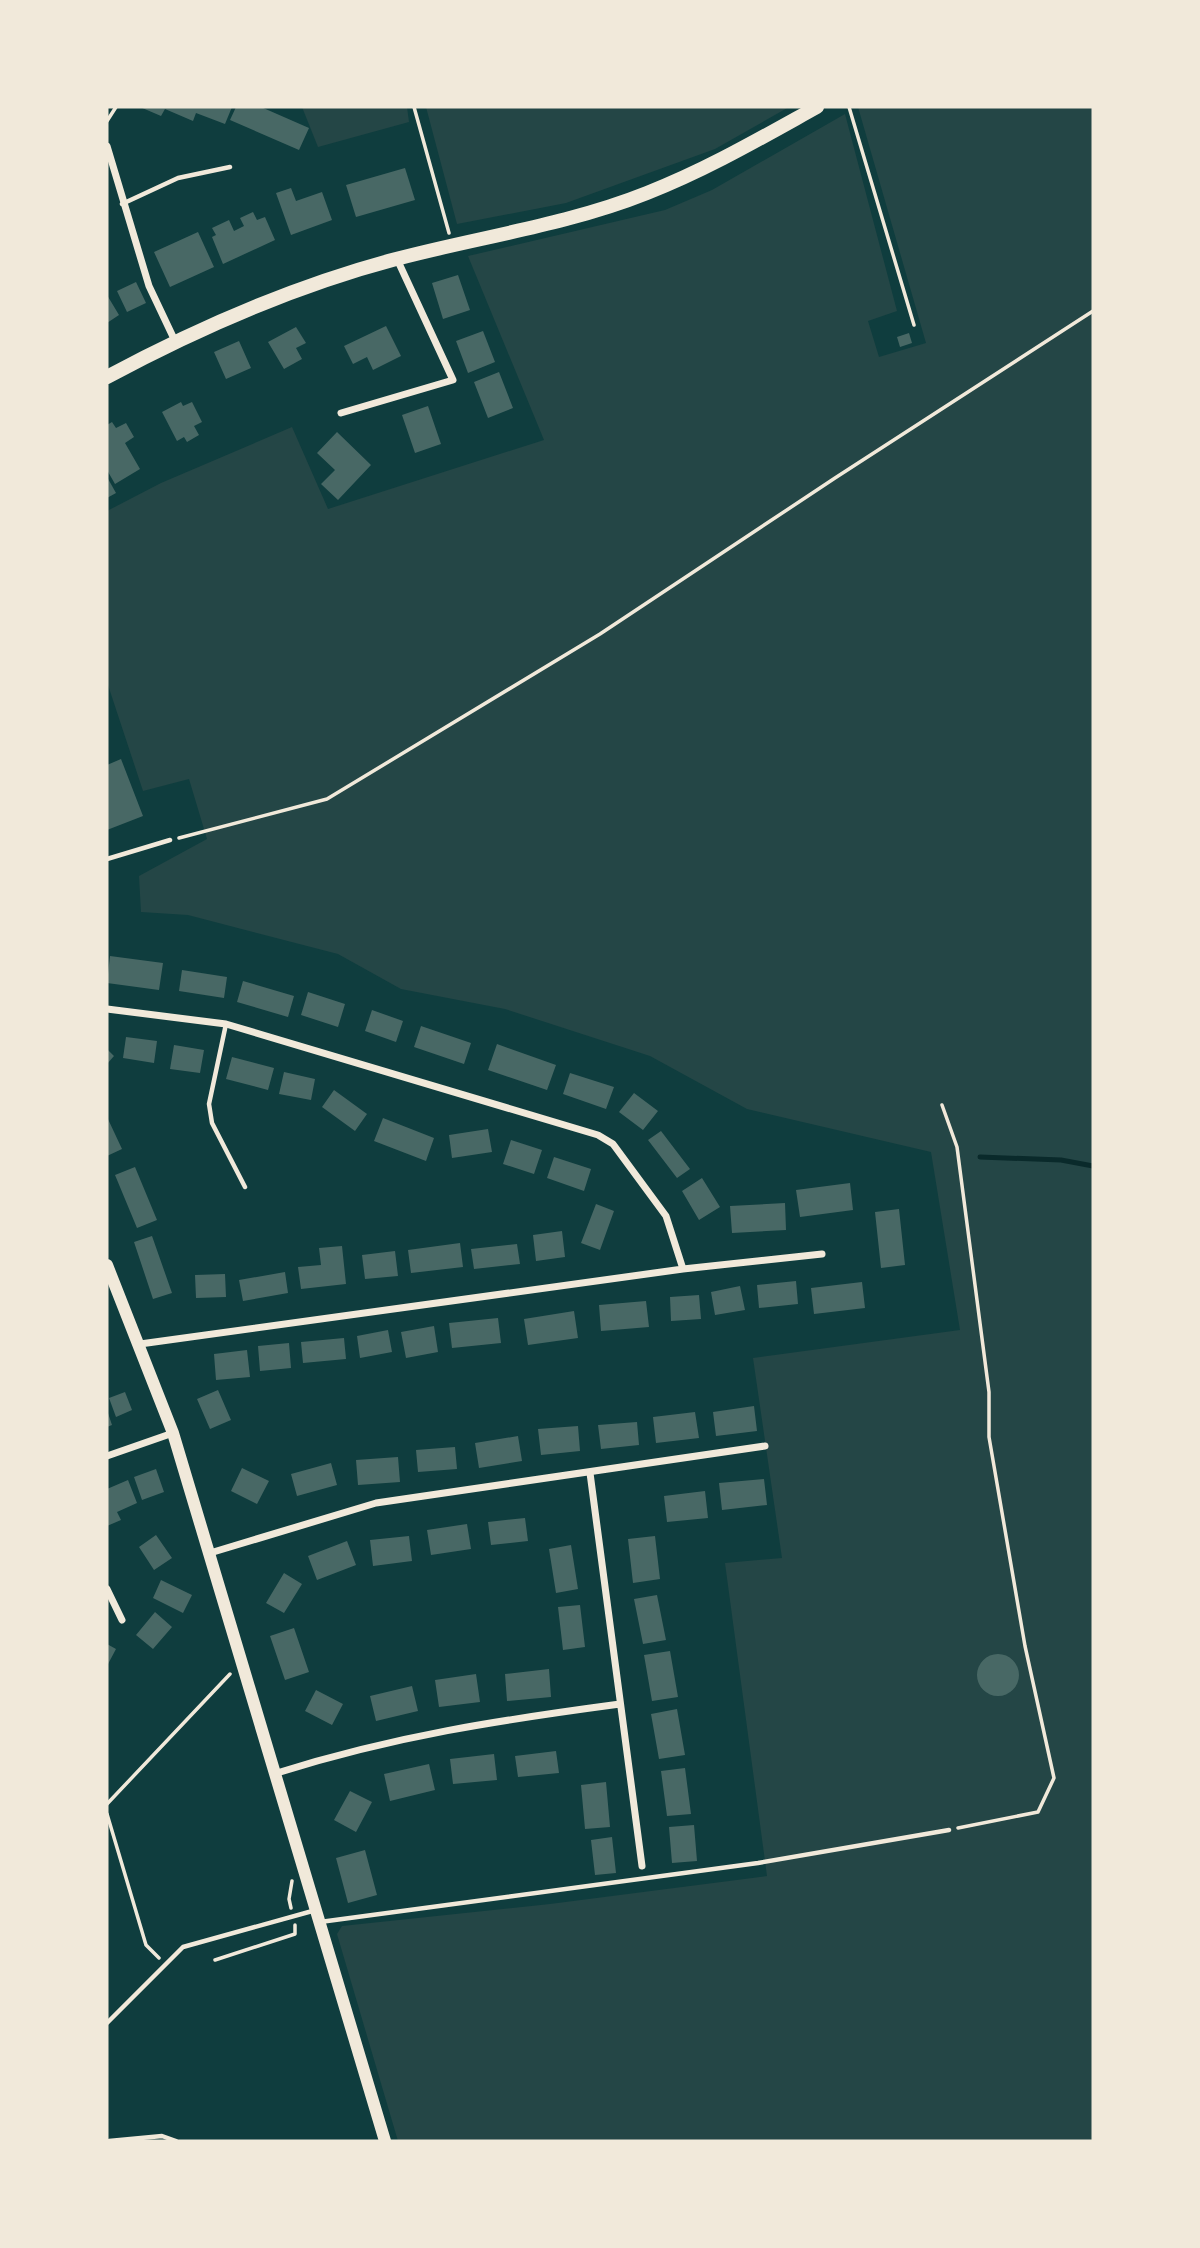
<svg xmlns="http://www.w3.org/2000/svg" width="1200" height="2248" font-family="Quicksand,sans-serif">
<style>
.green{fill:#244646}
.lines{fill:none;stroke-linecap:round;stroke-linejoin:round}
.stream{stroke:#0a2a2b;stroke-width:5}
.building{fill:#486865}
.path{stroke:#f1e9da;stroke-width:3.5}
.service{stroke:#f1e9da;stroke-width:4.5}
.minor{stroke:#f1e9da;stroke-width:7}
.secondary{stroke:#f1e9da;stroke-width:12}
.primary{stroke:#f1e9da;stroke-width:14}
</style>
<rect width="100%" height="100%" fill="#0f3d3e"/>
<path class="green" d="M 302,107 L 407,107 L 409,122 L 318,147 Z
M 426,107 L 789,107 L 715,149 L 566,203 L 457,224 Z
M 858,107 L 1093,107 L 1093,2141 L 398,2141 L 337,1934 L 342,1926 L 550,1904 L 767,1876 L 725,1563 L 782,1558 L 753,1358 L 960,1330 L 931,1152 L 747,1109 L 650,1056 L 505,1009 L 401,989 L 338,954 L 188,915 L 141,912 L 139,876 L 207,839 L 189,779 L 143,791 L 107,682 L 107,511 L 161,483 L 292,427 L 328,509 L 544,440 L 468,256 L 665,210 L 712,190 L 845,114 L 897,311 L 868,321 L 879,357 L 926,343 Z"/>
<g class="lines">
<path class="stream" d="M 980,1157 L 1061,1160 L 1093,1166"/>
</g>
<path class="building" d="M 140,107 L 232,107 L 225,124 L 196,113 L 193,121 L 165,109 L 161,116 Z
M 236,107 L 261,107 L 309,128 L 299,150 L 230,120 Z
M 405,168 L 415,200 L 356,217 L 346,185 Z
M 291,188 L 296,201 L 322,192 L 332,220 L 291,235 L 276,193 Z
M 253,212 L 257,220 L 265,217 L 275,240 L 223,264 L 212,237 L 216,235 L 212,228 L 229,220 L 234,231 L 244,226 L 240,218 Z
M 198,232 L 214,267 L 170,287 L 154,252 Z
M 458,275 L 470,310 L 443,319 L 432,283 Z
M 136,282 L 146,303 L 127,312 L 117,291 Z
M 107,295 L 119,315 L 107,323 Z
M 386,326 L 401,356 L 373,370 L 367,357 L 353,364 L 344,346 Z
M 296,327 L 306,343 L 296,348 L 302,359 L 284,369 L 268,342 Z
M 483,331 L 495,362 L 468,373 L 456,341 Z
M 909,333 L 912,343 L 900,347 L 897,337 Z
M 239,341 L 251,368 L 226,379 L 214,352 Z
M 499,372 L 513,408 L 488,418 L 474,382 Z
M 181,402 L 183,406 L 192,402 L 202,422 L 194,426 L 199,435 L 187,442 L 184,437 L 177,441 L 162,412 Z
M 428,406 L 441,444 L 415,453 L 402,415 Z
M 112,422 L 116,428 L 126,423 L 134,437 L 125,443 L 140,469 L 115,484 L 107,470 L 107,425 Z
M 337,432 L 371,465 L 338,500 L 321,484 L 335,470 L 317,453 Z
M 107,477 L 116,493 L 107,498 Z
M 121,759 L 143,816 L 107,830 L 107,765 Z
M 110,956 L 163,963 L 159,990 L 107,983 Z
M 182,970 L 227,977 L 224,998 L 179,991 Z
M 243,981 L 294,996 L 288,1017 L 237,1002 Z
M 308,992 L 345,1004 L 338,1027 L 301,1015 Z
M 372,1010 L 403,1021 L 396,1042 L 365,1031 Z
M 421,1026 L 471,1043 L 464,1064 L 414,1047 Z
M 126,1037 L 157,1041 L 154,1063 L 123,1058 Z
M 497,1044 L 556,1065 L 547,1090 L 488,1070 Z
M 174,1045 L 204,1050 L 200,1073 L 170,1069 Z
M 107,1049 L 114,1056 L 107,1064 Z
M 232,1057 L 274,1068 L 268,1090 L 226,1079 Z
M 284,1072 L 315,1079 L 311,1100 L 279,1094 Z
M 570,1073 L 614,1087 L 606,1109 L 563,1094 Z
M 334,1090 L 367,1114 L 355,1131 L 322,1107 Z
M 634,1093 L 658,1111 L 643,1130 L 619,1112 Z
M 107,1117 L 122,1149 L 107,1156 Z
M 383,1118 L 434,1138 L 426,1161 L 374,1141 Z
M 488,1129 L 492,1152 L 452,1158 L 449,1135 Z
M 661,1131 L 690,1169 L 677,1178 L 648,1140 Z
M 511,1140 L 542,1150 L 534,1174 L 503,1164 Z
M 554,1157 L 591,1169 L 584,1191 L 547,1178 Z
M 135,1167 L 157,1220 L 137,1228 L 115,1175 Z
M 702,1178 L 720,1207 L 699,1220 L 682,1191 Z
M 850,1183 L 853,1210 L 800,1217 L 796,1190 Z
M 785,1203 L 786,1230 L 732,1233 L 730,1206 Z
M 596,1204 L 614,1211 L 600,1250 L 581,1243 Z
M 899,1209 L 905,1265 L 881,1268 L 875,1212 Z
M 562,1231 L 565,1257 L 536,1261 L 533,1235 Z
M 152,1236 L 172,1293 L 153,1299 L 134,1242 Z
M 460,1243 L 463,1267 L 411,1273 L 408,1250 Z
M 517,1244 L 520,1264 L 474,1269 L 471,1249 Z
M 342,1246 L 346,1284 L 301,1289 L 298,1267 L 321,1265 L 319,1248 Z
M 395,1251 L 398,1276 L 365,1279 L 362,1255 Z
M 285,1272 L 288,1293 L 243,1301 L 239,1280 Z
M 225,1274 L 226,1297 L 196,1298 L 195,1275 Z
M 796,1281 L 798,1304 L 759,1308 L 757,1285 Z
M 862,1282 L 865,1308 L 814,1314 L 811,1288 Z
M 740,1286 L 745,1310 L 715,1315 L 711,1292 Z
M 699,1295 L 701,1319 L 671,1321 L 670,1297 Z
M 646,1301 L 649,1327 L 601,1331 L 599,1305 Z
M 574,1311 L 578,1338 L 528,1345 L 524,1319 Z
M 498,1318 L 501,1343 L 452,1348 L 449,1323 Z
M 434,1326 L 438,1352 L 406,1358 L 401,1332 Z
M 388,1330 L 392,1352 L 360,1358 L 357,1336 Z
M 344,1338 L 346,1359 L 303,1363 L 301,1342 Z
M 289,1343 L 291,1368 L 260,1371 L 258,1346 Z
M 247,1350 L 250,1377 L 216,1380 L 214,1354 Z
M 218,1390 L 231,1420 L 210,1429 L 197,1399 Z
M 125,1392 L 132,1410 L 116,1417 L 109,1398 Z
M 754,1406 L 757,1431 L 716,1436 L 713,1412 Z
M 107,1410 L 112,1425 L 107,1427 Z
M 695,1412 L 699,1438 L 656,1443 L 653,1417 Z
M 637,1422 L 639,1445 L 601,1449 L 598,1425 Z
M 578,1426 L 580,1451 L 541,1455 L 538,1429 Z
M 518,1436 L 522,1461 L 479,1468 L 475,1443 Z
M 455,1447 L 457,1469 L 418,1472 L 416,1450 Z
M 398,1457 L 400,1482 L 358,1485 L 356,1460 Z
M 331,1463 L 337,1485 L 297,1496 L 291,1474 Z
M 242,1468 L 269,1481 L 257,1504 L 231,1491 Z
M 156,1469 L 164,1492 L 142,1500 L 134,1477 Z
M 764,1479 L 767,1505 L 722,1510 L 719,1483 Z
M 128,1480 L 137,1503 L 117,1512 L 121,1520 L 107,1526 L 107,1489 Z
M 705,1491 L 708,1518 L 667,1522 L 664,1496 Z
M 525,1518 L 528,1541 L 491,1545 L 488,1522 Z
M 467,1524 L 471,1549 L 431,1555 L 427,1530 Z
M 156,1535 L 172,1558 L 154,1570 L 139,1547 Z
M 409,1536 L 412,1561 L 373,1566 L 370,1540 Z
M 655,1536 L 660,1579 L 633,1583 L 628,1539 Z
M 347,1541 L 356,1565 L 317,1580 L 308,1556 Z
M 571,1545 L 578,1589 L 556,1593 L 549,1549 Z
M 284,1573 L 302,1584 L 284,1613 L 266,1603 Z
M 161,1580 L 192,1595 L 183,1613 L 153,1598 Z
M 657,1595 L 666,1640 L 643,1644 L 634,1599 Z
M 580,1605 L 585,1647 L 563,1650 L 558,1607 Z
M 155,1612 L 172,1627 L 153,1649 L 136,1635 Z
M 294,1628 L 309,1672 L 285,1680 L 270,1636 Z
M 107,1644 L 116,1649 L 107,1666 Z
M 670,1651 L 678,1697 L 652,1701 L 644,1655 Z
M977 1675a21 21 0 1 1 42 0a21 21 0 1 1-42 0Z
M 549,1669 L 551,1697 L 507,1701 L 505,1674 Z
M 476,1674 L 480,1702 L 439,1707 L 435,1680 Z
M 412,1686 L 418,1711 L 376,1721 L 370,1696 Z
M 316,1690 L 343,1704 L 332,1725 L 305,1711 Z
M 677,1709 L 685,1755 L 659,1759 L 651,1714 Z
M 556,1751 L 559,1773 L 518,1777 L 515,1756 Z
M 494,1754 L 497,1780 L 453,1784 L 450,1759 Z
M 429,1764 L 435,1790 L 390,1801 L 384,1774 Z
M 685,1768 L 691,1814 L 667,1816 L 661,1771 Z
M 606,1782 L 610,1827 L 585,1829 L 581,1785 Z
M 350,1791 L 372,1802 L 356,1832 L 334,1820 Z
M 694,1825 L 697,1861 L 672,1863 L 669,1827 Z
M 612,1837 L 616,1873 L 595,1875 L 591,1840 Z
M 365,1850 L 377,1895 L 348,1903 L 336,1858 Z"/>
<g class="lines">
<path class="path" d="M 414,107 L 449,233
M 849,107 L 914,325
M 107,121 L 116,107
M 179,838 L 327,799 L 600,634 L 835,478 L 1093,311
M 942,1105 L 957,1147 L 989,1392 L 989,1437 L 1025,1646 L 1054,1778 L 1038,1812 L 958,1828
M 107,1804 L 230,1674
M 107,1814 L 146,1945 L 159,1958
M 291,1908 L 289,1899 L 292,1881
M 215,1960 L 295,1934 L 295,1925"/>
<path class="service" d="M 122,204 L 178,178 L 230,167
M 107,859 L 170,840
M 226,1024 L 209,1104 L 212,1123 L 245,1187
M 320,1922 L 758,1863 L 949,1830
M 107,2023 L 183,1947 L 316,1910
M 109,2141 L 162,2136 L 176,2141"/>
<path class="minor" d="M 107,146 L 149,286 L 175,341
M 341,413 L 453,380 L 397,259
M 107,1009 L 226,1024 L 598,1135 L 613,1144 L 666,1216 L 683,1269
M 140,1344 L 683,1269 L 822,1254
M 107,1456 L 173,1433
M 590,1473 L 642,1866
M 210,1553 L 376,1503 L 765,1446
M 107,1589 L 122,1620
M 277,1773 C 394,1736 500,1720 620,1704"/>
<path class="secondary" d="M 107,1265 L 173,1433 L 385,2141"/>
<path class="primary" d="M 107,377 C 200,327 294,286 396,259 C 479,237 567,225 647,193 C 706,170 761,138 817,107"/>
</g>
<rect width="1200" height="2248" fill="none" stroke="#f1e9da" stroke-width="217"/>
</svg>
